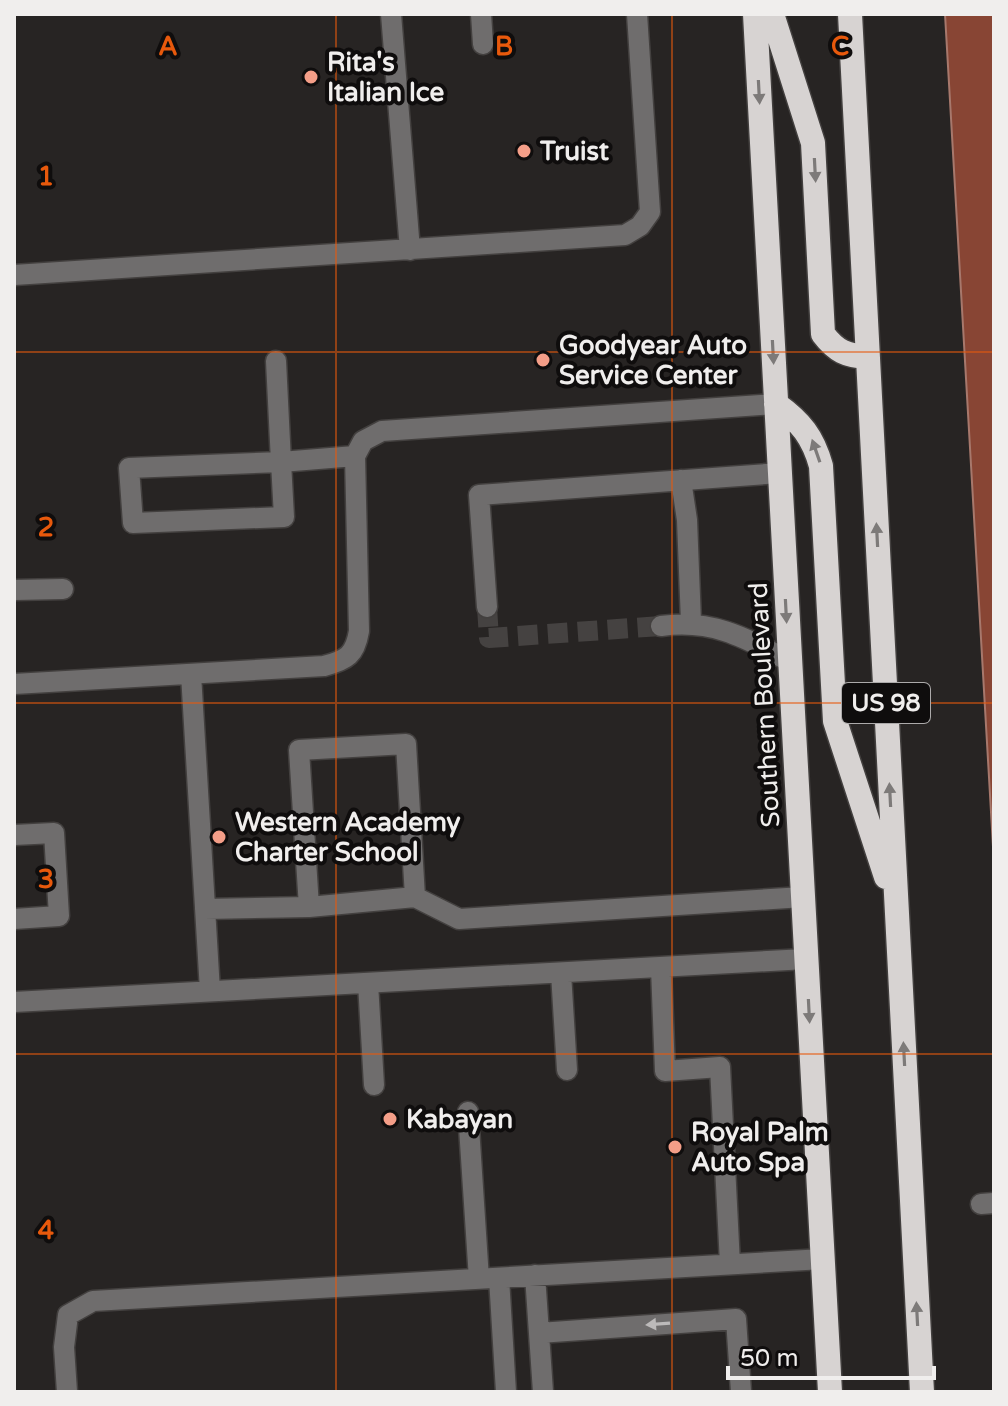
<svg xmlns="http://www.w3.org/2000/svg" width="1008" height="1406" font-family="'Varela Round',sans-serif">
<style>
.water{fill:#884534;stroke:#a7786c;stroke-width:2}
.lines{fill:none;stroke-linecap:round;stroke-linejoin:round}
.minor-tunnel{stroke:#454241;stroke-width:20;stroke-dasharray:20 10;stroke-linecap:butt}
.minor-casing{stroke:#43403f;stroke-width:23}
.highway-casing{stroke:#43403f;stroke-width:27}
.minor{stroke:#6f6d6d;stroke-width:20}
.highway{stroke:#d7d3d2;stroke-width:24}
.oneway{fill:#7d7a79}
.oneway2{fill:#bcbaba}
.grid{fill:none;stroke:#e8590c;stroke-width:2;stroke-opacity:0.55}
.poi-dot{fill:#f49e88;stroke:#0f0d0d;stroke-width:3}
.labels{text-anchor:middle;stroke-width:8;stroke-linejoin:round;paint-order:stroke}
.shield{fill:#0f0d0d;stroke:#acaaaa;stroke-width:2}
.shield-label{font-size:24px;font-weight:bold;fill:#f0eeed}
.poi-label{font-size:26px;font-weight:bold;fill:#f0eeed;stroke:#0f0d0d;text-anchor:start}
.street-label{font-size:26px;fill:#f0eeed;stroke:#0f0d0d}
.grid-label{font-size:26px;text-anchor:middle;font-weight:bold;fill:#e8590c;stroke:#0f0d0d;stroke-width:8;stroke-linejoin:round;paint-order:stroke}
</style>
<rect width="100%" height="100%" fill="#272423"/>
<path class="water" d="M 945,14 L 994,14 L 994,864 Z"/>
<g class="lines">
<path class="minor-tunnel" d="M 487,607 L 489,638 L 661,626"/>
<defs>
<path id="minor" d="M 391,14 L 410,250
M 481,14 L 483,44
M 14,275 L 625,235 L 640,226 L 650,212 L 637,14
M 276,361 L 281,462 L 355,456
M 281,462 L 284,517 L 133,523 L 129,468 Z
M 681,480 L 687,520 L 691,622
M 14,590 L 63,589
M 487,607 L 479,495 L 780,473
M 661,626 C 712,619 744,637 789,661
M 191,674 L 210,991
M 14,684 L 324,666 C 347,660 355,655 359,631 L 355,456 L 363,441 L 382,431 L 776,404
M 14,835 L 54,833 L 59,916 L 14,919
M 415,897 L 459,919 L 803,897
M 205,909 L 309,907 L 415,897 L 406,744 L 299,750 L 309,907
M 661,968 L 665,1071 L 720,1067 L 730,1264
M 561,973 L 567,1070
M 368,983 L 374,1085
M 14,1002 L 806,959
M 468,1112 L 479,1279
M 981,1204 L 994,1203
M 535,1275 L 543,1392
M 499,1278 L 506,1392
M 539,1333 L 736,1319 L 741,1392
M 67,1392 L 64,1347 L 68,1315 L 93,1301 L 823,1259"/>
<path id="highway" d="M 755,14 L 830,1392
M 772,14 L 813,143 L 823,334 C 836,351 846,356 868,357
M 850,14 L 922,1392
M 776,404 C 801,422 813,437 821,466 L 835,721 L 886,877"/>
</defs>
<use href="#minor" class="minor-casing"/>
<use href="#highway" class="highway-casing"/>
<use href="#minor" class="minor"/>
<use href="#highway" class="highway"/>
</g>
<defs><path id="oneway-solid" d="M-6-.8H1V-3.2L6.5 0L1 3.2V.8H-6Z" transform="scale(2)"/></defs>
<g class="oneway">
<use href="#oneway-solid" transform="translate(759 92) rotate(87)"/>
<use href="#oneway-solid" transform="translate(815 170) rotate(87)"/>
<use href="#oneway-solid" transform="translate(773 352) rotate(87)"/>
<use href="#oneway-solid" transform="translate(816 451) rotate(-109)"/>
<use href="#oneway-solid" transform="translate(877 535) rotate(-93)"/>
<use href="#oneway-solid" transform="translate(786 611) rotate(87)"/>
<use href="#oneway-solid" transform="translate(890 795) rotate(-93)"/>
<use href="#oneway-solid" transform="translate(809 1011) rotate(87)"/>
<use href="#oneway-solid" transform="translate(904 1054) rotate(-93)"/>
<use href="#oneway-solid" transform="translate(917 1314) rotate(-93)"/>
</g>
<use class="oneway2" href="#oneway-solid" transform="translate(658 1324) rotate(176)"/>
<path class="grid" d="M 336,14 L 336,1392M 672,14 L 672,1392M 14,352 L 994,352M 14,703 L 994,703M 14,1054 L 994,1054"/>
<g class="poi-dot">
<circle cx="311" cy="77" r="8"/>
<circle cx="524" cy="151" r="8"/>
<circle cx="543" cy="360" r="8"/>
<circle cx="219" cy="837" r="8"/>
<circle cx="390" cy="1119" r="8"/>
<circle cx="675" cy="1147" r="8"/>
</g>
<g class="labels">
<rect class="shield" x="842" y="683" width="88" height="40" rx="6"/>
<g class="shield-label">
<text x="886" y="711">US 98</text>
</g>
<g class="poi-label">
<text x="327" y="71">Rita's<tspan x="327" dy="30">Italian Ice</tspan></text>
<text x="540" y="160">Truist</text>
<text x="559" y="354">Goodyear Auto<tspan x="559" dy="30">Service Center</tspan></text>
<text x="235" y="831">Western Academy<tspan x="235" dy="30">Charter School</tspan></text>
<text x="406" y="1128">Kabayan</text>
<text x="691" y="1141">Royal Palm<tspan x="691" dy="30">Auto Spa</tspan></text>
</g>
<g class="street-label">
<text transform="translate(764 705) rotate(-93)" y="9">Southern Boulevard</text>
</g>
</g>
<g class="grid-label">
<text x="168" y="55">A</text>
<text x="504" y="55">B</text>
<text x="840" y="55">C</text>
<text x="46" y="185">1</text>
<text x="46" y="536">2</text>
<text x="46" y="888">3</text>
<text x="46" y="1239">4</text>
</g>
<rect width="1008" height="1406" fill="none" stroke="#f0eeed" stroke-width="32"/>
<path d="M728 1366v12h206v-12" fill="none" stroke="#f0eeed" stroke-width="4"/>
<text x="740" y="1366" font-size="24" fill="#f0eeed" stroke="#0f0d0d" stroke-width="6" paint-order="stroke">50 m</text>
</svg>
